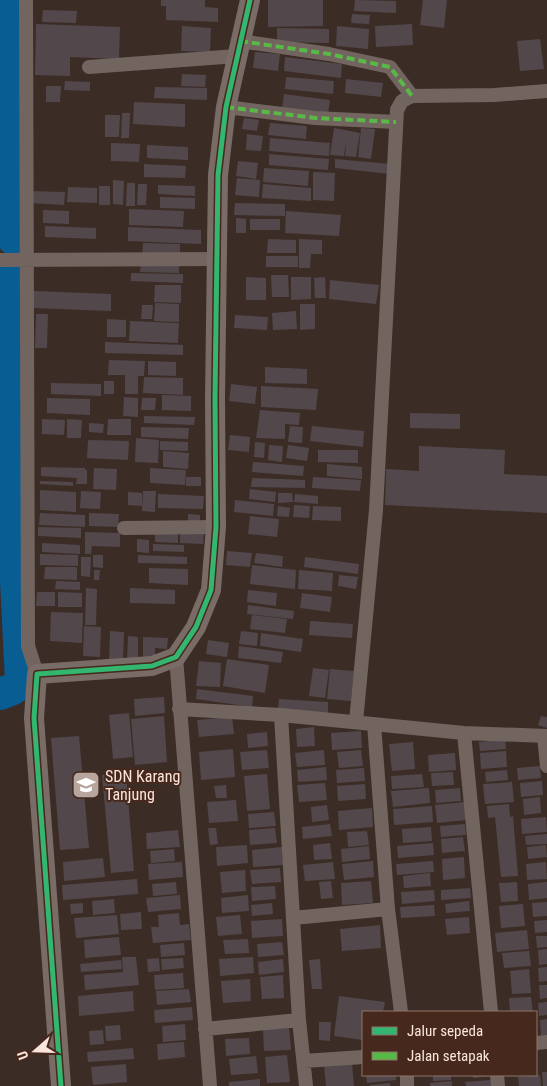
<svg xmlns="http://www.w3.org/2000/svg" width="547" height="1086" font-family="'Roboto Condensed',sans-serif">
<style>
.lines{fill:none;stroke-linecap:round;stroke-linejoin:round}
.river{stroke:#085d93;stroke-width:32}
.building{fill:#52474a}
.street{stroke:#726560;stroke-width:14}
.secondary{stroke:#796b66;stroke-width:20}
.quiet{stroke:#58b947;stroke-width:4;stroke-dasharray:8 4;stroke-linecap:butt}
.cycleway-casing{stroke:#46291c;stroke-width:8}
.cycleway{stroke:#33b770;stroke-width:5}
.labels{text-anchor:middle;stroke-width:4;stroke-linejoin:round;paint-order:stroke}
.poi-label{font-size:16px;fill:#fae6dd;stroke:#46291c;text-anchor:start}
</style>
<rect width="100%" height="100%" fill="#3c2c26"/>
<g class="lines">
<path class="river" d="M 13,239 L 13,0
M 0,694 L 13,689 L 21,681 L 15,561 L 13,277"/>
</g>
<path class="building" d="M 161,0 L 205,0 L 205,7 L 218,8 L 218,22 L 166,20 L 166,6 L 161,6 Z
M 268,0 L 323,0 L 323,26 L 268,27 Z
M 355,0 L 396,1 L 396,13 L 354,11 Z
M 423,0 L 447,0 L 444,28 L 420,25 Z
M 43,10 L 77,11 L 76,23 L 42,22 Z
M 352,14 L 370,15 L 369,24 L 351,23 Z
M 36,24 L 120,27 L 119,59 L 70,57 L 70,76 L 35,75 Z
M 412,24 L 413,45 L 376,47 L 375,26 Z
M 182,26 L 211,28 L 210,52 L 181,51 Z
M 337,26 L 369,29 L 368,49 L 336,46 Z
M 277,28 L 329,29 L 329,43 L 277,42 Z
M 540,39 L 544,69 L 520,71 L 517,41 Z
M 255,52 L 280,54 L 278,71 L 253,68 Z
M 285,57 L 342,64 L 341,78 L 284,71 Z
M 182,74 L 206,75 L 205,87 L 181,86 Z
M 286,77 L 334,81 L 333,94 L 285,89 Z
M 346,79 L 383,83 L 381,97 L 345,93 Z
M 65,81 L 90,82 L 90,91 L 64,90 Z
M 46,86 L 61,86 L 60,102 L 46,102 Z
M 155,87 L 207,88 L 207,100 L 154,98 Z
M 284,94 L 330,100 L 328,114 L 282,109 Z
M 134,102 L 185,104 L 185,127 L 133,124 Z
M 122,113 L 130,113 L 129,138 L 121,138 Z
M 105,115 L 120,115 L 119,137 L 105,137 Z
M 244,118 L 259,120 L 257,131 L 242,129 Z
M 270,123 L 307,126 L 306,139 L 268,135 Z
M 334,128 L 360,133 L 356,157 L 345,156 L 346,142 L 344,156 L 330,155 Z
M 361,128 L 375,129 L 371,159 L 358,157 Z
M 247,134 L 263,136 L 261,151 L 246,150 Z
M 270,138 L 330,143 L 329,156 L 269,151 Z
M 111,143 L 140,144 L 139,162 L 111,161 Z
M 147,145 L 188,147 L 188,160 L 147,158 Z
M 269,154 L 329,159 L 328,170 L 269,165 Z
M 335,159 L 391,164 L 390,174 L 335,168 Z
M 238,161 L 258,163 L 256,179 L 236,176 Z
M 144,164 L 186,166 L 185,178 L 144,177 Z
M 264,168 L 309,171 L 308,186 L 263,182 Z
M 313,172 L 335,173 L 334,201 L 313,200 Z
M 237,178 L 260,180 L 259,197 L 235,195 Z
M 113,180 L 124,181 L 123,205 L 113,204 Z
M 127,183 L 135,183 L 135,206 L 126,206 Z
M 138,184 L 147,184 L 146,205 L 137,205 Z
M 263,184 L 311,188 L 311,201 L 262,198 Z
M 158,185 L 195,186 L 195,196 L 158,194 Z
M 99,186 L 110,186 L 110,205 L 99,205 Z
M 68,187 L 97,188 L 97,203 L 67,202 Z
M 29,191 L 65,192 L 64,205 L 29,203 Z
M 160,197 L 195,198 L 195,209 L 160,208 Z
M 235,203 L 285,204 L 285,216 L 234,215 Z
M 129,209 L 184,211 L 183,227 L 129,225 Z
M 43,210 L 69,211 L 69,224 L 43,223 Z
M 286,211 L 341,215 L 339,236 L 285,233 Z
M 236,218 L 246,219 L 246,233 L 236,233 Z
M 250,219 L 280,219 L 280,230 L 250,230 Z
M 45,226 L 96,228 L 96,239 L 45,237 Z
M 128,227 L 201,230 L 201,244 L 128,241 Z
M 268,239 L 296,240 L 296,253 L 267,253 Z
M 299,239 L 322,240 L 322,254 L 311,254 L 310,268 L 299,268 Z
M 143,243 L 180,244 L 180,258 L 142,256 Z
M 266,256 L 298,256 L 298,267 L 266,267 Z
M 141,261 L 179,262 L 179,273 L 140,272 Z
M 131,273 L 183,274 L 183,283 L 131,281 Z
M 271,275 L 288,275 L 289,297 L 272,297 Z
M 246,277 L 266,278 L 266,300 L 246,300 Z
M 291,277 L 311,277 L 311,299 L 291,300 Z
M 325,277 L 326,298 L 315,298 L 314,278 Z
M 330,280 L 379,285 L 376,304 L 329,299 Z
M 155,285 L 181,285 L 181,303 L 154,302 Z
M 34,291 L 111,294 L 111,311 L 33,308 Z
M 155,303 L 179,304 L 179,322 L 154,321 Z
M 300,304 L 315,304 L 315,329 L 300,330 Z
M 142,305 L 153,305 L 152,319 L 141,319 Z
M 296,311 L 297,329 L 273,330 L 272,313 Z
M 36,314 L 48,314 L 47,348 L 35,348 Z
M 235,315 L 268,317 L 267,330 L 234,328 Z
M 107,319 L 126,320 L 126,337 L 107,337 Z
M 130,321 L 179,323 L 178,343 L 129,341 Z
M 105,342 L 183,345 L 183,355 L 105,353 Z
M 109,360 L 145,361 L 144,376 L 138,376 L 138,394 L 125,394 L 125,375 L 108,375 Z
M 148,361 L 176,362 L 176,376 L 148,375 Z
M 265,367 L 307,369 L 307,384 L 265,383 Z
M 144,377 L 183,378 L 183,395 L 143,393 Z
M 104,381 L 114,381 L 114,394 L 104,394 Z
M 51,383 L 101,384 L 101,396 L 51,394 Z
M 231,384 L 257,387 L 255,404 L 229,401 Z
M 261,386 L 318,389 L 316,410 L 261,407 Z
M 162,395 L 191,396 L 191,411 L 162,410 Z
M 124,397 L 138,398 L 138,417 L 123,416 Z
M 47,398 L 90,399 L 90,415 L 47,413 Z
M 142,398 L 156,398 L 155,410 L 141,410 Z
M 260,410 L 300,413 L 299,425 L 285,424 L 285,439 L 256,438 Z
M 410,413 L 460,414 L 460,429 L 410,428 Z
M 144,416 L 195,417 L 194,425 L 144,423 Z
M 42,419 L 65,420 L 64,435 L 42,434 Z
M 67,419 L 82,420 L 81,438 L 67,438 Z
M 108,419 L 131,419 L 131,435 L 107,435 Z
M 89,423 L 104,424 L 103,433 L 89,432 Z
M 290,426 L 303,427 L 302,443 L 288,442 Z
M 312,426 L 364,431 L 363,447 L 310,441 Z
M 141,427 L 189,428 L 188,439 L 141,437 Z
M 230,435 L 250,437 L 249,452 L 228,450 Z
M 136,438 L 159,440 L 158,463 L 135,462 Z
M 88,440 L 129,441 L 128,460 L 87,458 Z
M 160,441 L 188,442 L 188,451 L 160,450 Z
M 255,442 L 265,443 L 264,458 L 254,457 Z
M 269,445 L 283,446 L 282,462 L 268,460 Z
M 288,445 L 309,448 L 307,461 L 286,458 Z
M 419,446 L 505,450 L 504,474 L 547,476 L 547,513 L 385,505 L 386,469 L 419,471 Z
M 318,450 L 358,450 L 358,463 L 318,462 Z
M 163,451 L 189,453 L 188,469 L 163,467 Z
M 253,462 L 304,466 L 303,476 L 252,472 Z
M 327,464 L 362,467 L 362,479 L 327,476 Z
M 41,467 L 85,468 L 85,470 L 87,470 L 87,484 L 76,484 L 77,478 L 41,476 Z
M 94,468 L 117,469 L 116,490 L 93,489 Z
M 150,468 L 186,470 L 185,485 L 150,483 Z
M 186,477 L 201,477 L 201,486 L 186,486 Z
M 313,477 L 361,480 L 360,491 L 312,488 Z
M 252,478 L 305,480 L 305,488 L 251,487 Z
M 40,481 L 73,482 L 73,486 L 40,484 Z
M 250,489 L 276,492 L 275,502 L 249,499 Z
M 40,490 L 76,492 L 76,512 L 40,510 Z
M 81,491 L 101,492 L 100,509 L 80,508 Z
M 143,491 L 156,491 L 155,512 L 142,511 Z
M 128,492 L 142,493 L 142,506 L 128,505 Z
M 278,493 L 292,493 L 293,502 L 278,503 Z
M 158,494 L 204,496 L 203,509 L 158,508 Z
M 295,494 L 318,496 L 318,504 L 294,502 Z
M 235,500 L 274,504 L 273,516 L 234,512 Z
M 294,505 L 310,506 L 309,518 L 293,517 Z
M 278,506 L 290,508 L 289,517 L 277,516 Z
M 313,506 L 341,507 L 341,521 L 312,520 Z
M 40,513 L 85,515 L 85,527 L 39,525 Z
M 89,513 L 119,514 L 118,527 L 89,526 Z
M 188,514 L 200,515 L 200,526 L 188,526 Z
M 250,516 L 279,519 L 277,537 L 248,534 Z
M 38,527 L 81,528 L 81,538 L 38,536 Z
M 85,532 L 120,533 L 120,547 L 92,546 L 91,554 L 85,554 Z
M 180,532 L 204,533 L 203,544 L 180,543 Z
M 155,533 L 178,534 L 178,543 L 155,542 Z
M 137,539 L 149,540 L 149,553 L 137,552 Z
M 42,543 L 80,545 L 80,554 L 42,552 Z
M 153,544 L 184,545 L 184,552 L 153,551 Z
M 227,551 L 252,553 L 250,567 L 226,565 Z
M 256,553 L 283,556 L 282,567 L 254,563 Z
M 40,554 L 78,555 L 78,566 L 40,565 Z
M 93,555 L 103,555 L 103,568 L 93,567 Z
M 138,555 L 187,557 L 187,564 L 138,563 Z
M 81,557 L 91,557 L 90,577 L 81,576 Z
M 305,557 L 359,564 L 358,574 L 304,567 Z
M 252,565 L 296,570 L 295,589 L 250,584 Z
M 45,567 L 75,567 L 77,568 L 77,580 L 44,579 Z
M 149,568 L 188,569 L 188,585 L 149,583 Z
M 94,570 L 100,570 L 99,580 L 94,580 Z
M 299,570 L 333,573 L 332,591 L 298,589 Z
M 339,575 L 358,577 L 356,589 L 338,586 Z
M 56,581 L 80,582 L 80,590 L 55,589 Z
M 86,588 L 97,589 L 96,625 L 85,625 Z
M 130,588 L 175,590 L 175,604 L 130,603 Z
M 248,590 L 277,593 L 276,606 L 247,602 Z
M 37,592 L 55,592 L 55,606 L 36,606 Z
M 58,592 L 82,593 L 82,607 L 58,607 Z
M 302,593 L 332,597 L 330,612 L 300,608 Z
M 248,605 L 294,611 L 293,619 L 247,614 Z
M 51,612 L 83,613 L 82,643 L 50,641 Z
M 252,615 L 287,619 L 285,633 L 250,629 Z
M 310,621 L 353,624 L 352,638 L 309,635 Z
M 84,626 L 101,627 L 100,657 L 83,656 Z
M 110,631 L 124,632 L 123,661 L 109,660 Z
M 241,631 L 258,633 L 257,646 L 239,644 Z
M 261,633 L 303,639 L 301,652 L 260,646 Z
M 128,636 L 138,637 L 138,662 L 127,662 Z
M 143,637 L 168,638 L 167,649 L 155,648 L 155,657 L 143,657 Z
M 208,640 L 229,643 L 227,657 L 206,654 Z
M 239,646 L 283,652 L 281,663 L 238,658 Z
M 227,659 L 269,665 L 265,693 L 223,686 Z
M 199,661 L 221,663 L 220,687 L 196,686 Z
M 313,668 L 329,670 L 325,698 L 309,696 Z
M 330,669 L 354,671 L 351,701 L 327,699 Z
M 197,689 L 253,696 L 252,707 L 196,699 Z
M 164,697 L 165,713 L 135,716 L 134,699 Z
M 279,699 L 328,702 L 328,713 L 278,709 Z
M 129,713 L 133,757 L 113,759 L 109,715 Z
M 164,716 L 167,762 L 135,765 L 131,719 Z
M 541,716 L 547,717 L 547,728 L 538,725 Z
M 232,717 L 234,734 L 199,737 L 197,720 Z
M 314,727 L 315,746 L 297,747 L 296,729 Z
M 361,731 L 362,748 L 332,750 L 331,733 Z
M 267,732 L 268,746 L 248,748 L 247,734 Z
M 79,736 L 89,848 L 60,850 L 51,738 Z
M 505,739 L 506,749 L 480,751 L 479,742 Z
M 413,742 L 415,769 L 392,771 L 389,744 Z
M 233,749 L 235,777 L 201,780 L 199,752 Z
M 267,750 L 269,768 L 242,770 L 240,752 Z
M 324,750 L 325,765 L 297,767 L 295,753 Z
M 361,750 L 363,766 L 339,768 L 337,752 Z
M 506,751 L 507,767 L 481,769 L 480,753 Z
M 455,753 L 456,770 L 429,772 L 428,755 Z
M 540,766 L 541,778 L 518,780 L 517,768 Z
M 326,767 L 327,780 L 298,782 L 297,770 Z
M 364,768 L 365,781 L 337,783 L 336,770 Z
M 507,770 L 508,780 L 486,782 L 485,772 Z
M 453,772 L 454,785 L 432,786 L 431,773 Z
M 126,773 L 134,871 L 111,873 L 102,775 Z
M 267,774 L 270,809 L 247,811 L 244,776 Z
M 422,774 L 424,787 L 392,789 L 391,776 Z
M 542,781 L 543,795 L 521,797 L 520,783 Z
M 512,782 L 514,802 L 485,804 L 483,784 Z
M 325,783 L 327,800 L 299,802 L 297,785 Z
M 365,784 L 366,799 L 338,801 L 337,786 Z
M 226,785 L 227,798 L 216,798 L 214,786 Z
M 429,788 L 430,803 L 393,807 L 391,791 Z
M 460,788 L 461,801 L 436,803 L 435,790 Z
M 540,797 L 541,813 L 524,815 L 523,799 Z
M 236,800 L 238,821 L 209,823 L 207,802 Z
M 464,802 L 466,820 L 437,823 L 435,805 Z
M 509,804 L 510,817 L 513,816 L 518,876 L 501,877 L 495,817 L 488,818 L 487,806 Z
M 327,805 L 329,820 L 312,822 L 311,807 Z
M 432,806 L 433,822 L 394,825 L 393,809 Z
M 372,808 L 373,827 L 339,830 L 338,811 Z
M 274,812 L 276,826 L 249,828 L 248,814 Z
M 546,817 L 547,832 L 522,834 L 521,819 Z
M 330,824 L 332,836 L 303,839 L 302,827 Z
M 465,824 L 466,835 L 441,837 L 440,826 Z
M 431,827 L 432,841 L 403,843 L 402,829 Z
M 208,828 L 216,828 L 218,844 L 210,845 Z
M 275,828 L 277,843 L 250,845 L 249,830 Z
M 178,830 L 180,847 L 147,849 L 146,833 Z
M 367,831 L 369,845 L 348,847 L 347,832 Z
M 547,834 L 547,844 L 526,845 L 525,836 Z
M 463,837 L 465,851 L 442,853 L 441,839 Z
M 330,843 L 332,859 L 314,860 L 313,845 Z
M 433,843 L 434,855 L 398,858 L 397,846 Z
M 247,845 L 248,863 L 217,866 L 216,847 Z
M 546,845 L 547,857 L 528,859 L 527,847 Z
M 369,846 L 370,859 L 342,862 L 341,849 Z
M 282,847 L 283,865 L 253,867 L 252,850 Z
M 174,849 L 175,861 L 151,863 L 150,851 Z
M 464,857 L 465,878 L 443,880 L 442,859 Z
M 103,858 L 105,877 L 64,881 L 63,862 Z
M 373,861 L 374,877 L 344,880 L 342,864 Z
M 433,861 L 434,872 L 397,875 L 396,864 Z
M 182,862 L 183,877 L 149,880 L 148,864 Z
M 333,862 L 335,879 L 305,881 L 303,865 Z
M 546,862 L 547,879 L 527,880 L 526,864 Z
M 280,868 L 281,882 L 252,884 L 250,870 Z
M 245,870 L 246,891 L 222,893 L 220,872 Z
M 430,873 L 431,886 L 404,888 L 403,876 Z
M 137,879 L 138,894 L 63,900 L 62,885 Z
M 331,881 L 333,898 L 321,899 L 319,882 Z
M 371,881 L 373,903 L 342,905 L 341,883 Z
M 176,882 L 177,894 L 153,896 L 152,884 Z
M 517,882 L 518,901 L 501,902 L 499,883 Z
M 547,882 L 547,898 L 529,900 L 528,884 Z
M 275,886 L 276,899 L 252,901 L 251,887 Z
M 470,888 L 471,898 L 441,900 L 441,890 Z
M 434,890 L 435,901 L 402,904 L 401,892 Z
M 180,895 L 181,909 L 148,912 L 146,898 Z
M 248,895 L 249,911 L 222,913 L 221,898 Z
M 114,899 L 115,913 L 93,915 L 92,901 Z
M 469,901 L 470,911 L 446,913 L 445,904 Z
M 547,902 L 547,916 L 533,917 L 532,903 Z
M 83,903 L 83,913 L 71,914 L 70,904 Z
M 272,903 L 273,914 L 252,916 L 251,905 Z
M 523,904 L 525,926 L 501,928 L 499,906 Z
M 434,905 L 435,916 L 401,918 L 400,907 Z
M 141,912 L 142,929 L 121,930 L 120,914 Z
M 179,913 L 180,925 L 189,924 L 191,940 L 153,943 L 151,927 L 159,927 L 158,915 Z
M 117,915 L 119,934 L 76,938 L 74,918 Z
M 240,915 L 242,934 L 218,936 L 216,917 Z
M 469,917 L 470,933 L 447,935 L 445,919 Z
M 282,919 L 283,936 L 252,938 L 251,921 Z
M 547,920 L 547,932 L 535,933 L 534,921 Z
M 380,925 L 381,948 L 342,951 L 340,929 Z
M 527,930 L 529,949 L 497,952 L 495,933 Z
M 536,936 L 547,936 L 547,947 L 537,948 Z
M 119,937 L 121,955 L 85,958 L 84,940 Z
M 248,939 L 249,953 L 225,954 L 223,940 Z
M 282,942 L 284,955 L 258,957 L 257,944 Z
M 184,943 L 185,955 L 161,957 L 160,945 Z
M 547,949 L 547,964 L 539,965 L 538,950 Z
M 529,951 L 531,966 L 504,968 L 502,953 Z
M 122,957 L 136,957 L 139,985 L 85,990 L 84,975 L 123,972 Z
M 253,957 L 254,973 L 220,976 L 219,959 Z
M 159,958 L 160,971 L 148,972 L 147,959 Z
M 183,958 L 184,968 L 162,970 L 161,959 Z
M 283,959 L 284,972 L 259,975 L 258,962 Z
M 320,959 L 322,989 L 312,989 L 309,960 Z
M 121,960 L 122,969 L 81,972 L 80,964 Z
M 547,967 L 547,981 L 539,982 L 538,968 Z
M 529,969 L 531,993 L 512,994 L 510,971 Z
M 183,973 L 184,988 L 155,990 L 154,975 Z
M 283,975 L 284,998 L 262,999 L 260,977 Z
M 250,979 L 251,1001 L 223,1003 L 221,981 Z
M 539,985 L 547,985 L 547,998 L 540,999 Z
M 189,989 L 191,1002 L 157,1005 L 156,991 Z
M 133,991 L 134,1011 L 79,1016 L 78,996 Z
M 339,996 L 385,1002 L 383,1012 L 363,1012 L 363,1040 L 334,1036 Z
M 531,997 L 533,1012 L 510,1012 L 509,998 Z
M 547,1002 L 547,1015 L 539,1016 L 538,1003 Z
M 192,1007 L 193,1020 L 155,1023 L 154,1010 Z
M 547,1019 L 547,1038 L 541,1038 L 540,1020 Z
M 319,1022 L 331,1022 L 330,1041 L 319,1040 Z
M 185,1024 L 186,1040 L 163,1042 L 162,1026 Z
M 120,1025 L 121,1040 L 106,1041 L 105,1026 Z
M 289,1027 L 291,1050 L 264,1051 L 263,1029 Z
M 103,1030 L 104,1044 L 90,1045 L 89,1031 Z
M 249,1038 L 250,1054 L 226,1056 L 225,1039 Z
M 184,1042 L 185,1057 L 158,1060 L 157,1044 Z
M 133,1048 L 134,1059 L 88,1062 L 87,1052 Z
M 287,1055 L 290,1082 L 267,1083 L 265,1057 Z
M 256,1056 L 258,1073 L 231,1075 L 229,1059 Z
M 352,1063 L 354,1086 L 326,1086 L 324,1065 Z
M 126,1064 L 127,1082 L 93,1085 L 91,1067 Z
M 542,1072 L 547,1072 L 547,1086 L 543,1086 Z
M 366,1075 L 396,1075 L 396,1080 L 367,1083 Z
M 433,1075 L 451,1075 L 451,1080 L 433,1081 Z
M 473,1075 L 493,1075 L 493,1076 L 473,1078 Z
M 540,1075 L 541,1086 L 519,1086 L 518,1077 Z
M 260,1079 L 260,1086 L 229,1086 L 229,1082 Z
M 491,1080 L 491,1086 L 466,1086 L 465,1082 Z
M 452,1081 L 452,1086 L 430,1086 L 430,1083 Z
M 390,1083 L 390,1086 L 370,1086 L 370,1085 Z"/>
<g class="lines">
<path class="street" d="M 26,0 L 28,646 L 37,674
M 240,41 L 329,54 L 390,67 L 412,96
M 89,67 L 237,56
M 226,107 L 315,118 L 396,122
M 0,260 L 217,259
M 124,528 L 216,527
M 176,657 L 210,1086
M 179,709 L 281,715 L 464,733 L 547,736
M 281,715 L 299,1020 L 306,1086
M 356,722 L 376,510 L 397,110 L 402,101 L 412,96 L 494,95 L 547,91
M 374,724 L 388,909 L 401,1012
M 464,733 L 491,1012
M 544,736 L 547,766
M 293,918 L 388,909
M 205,1029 L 299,1020
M 536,1043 L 547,1042
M 304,1061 L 363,1057
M 407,1075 L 407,1086
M 497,1075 L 498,1086"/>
<path class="secondary" d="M 61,1086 L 34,718 L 37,674 L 152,666 L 176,657 L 196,627 L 211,590 L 216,527 L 215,398 L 218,175 L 226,107 L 250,0"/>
<path class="quiet" d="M 240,41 L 329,54 L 390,67 L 412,96
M 226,107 L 315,118 L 396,122"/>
<defs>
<path id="cycleway" d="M 61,1086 L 34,718 L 37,674 L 152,666 L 176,657 L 196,627 L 211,590 L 216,527 L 215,398 L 218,175 L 226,107 L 250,0"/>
</defs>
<use href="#cycleway" class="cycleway-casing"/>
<use href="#cycleway" class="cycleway"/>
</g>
<defs>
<symbol id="school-square" viewBox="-11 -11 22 22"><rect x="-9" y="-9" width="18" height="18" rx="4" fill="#b8a59d" stroke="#46291c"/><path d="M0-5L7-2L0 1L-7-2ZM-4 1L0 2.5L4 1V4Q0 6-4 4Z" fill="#fff"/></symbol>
</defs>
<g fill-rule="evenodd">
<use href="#school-square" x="70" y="769" width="32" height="32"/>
</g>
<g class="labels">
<g class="poi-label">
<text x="105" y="782">SDN Karang<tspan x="105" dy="18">Tanjung</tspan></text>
</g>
</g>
<rect x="362" y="1011" width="175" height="65" fill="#46291c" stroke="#8e7569"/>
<rect x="372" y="1027" width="25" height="8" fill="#33b770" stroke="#8e7569"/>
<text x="407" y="1036" font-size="15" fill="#fae6dd">Jalur sepeda</text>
<rect x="372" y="1052" width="25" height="8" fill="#58b947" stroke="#8e7569"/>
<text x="407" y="1061" font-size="15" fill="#fae6dd">Jalan setapak</text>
<g transform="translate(35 1051) rotate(250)" stroke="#46291c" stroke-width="4" paint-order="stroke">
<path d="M0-4L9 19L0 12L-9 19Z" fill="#fae6dd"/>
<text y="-8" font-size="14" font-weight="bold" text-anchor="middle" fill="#fae6dd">U</text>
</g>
</svg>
